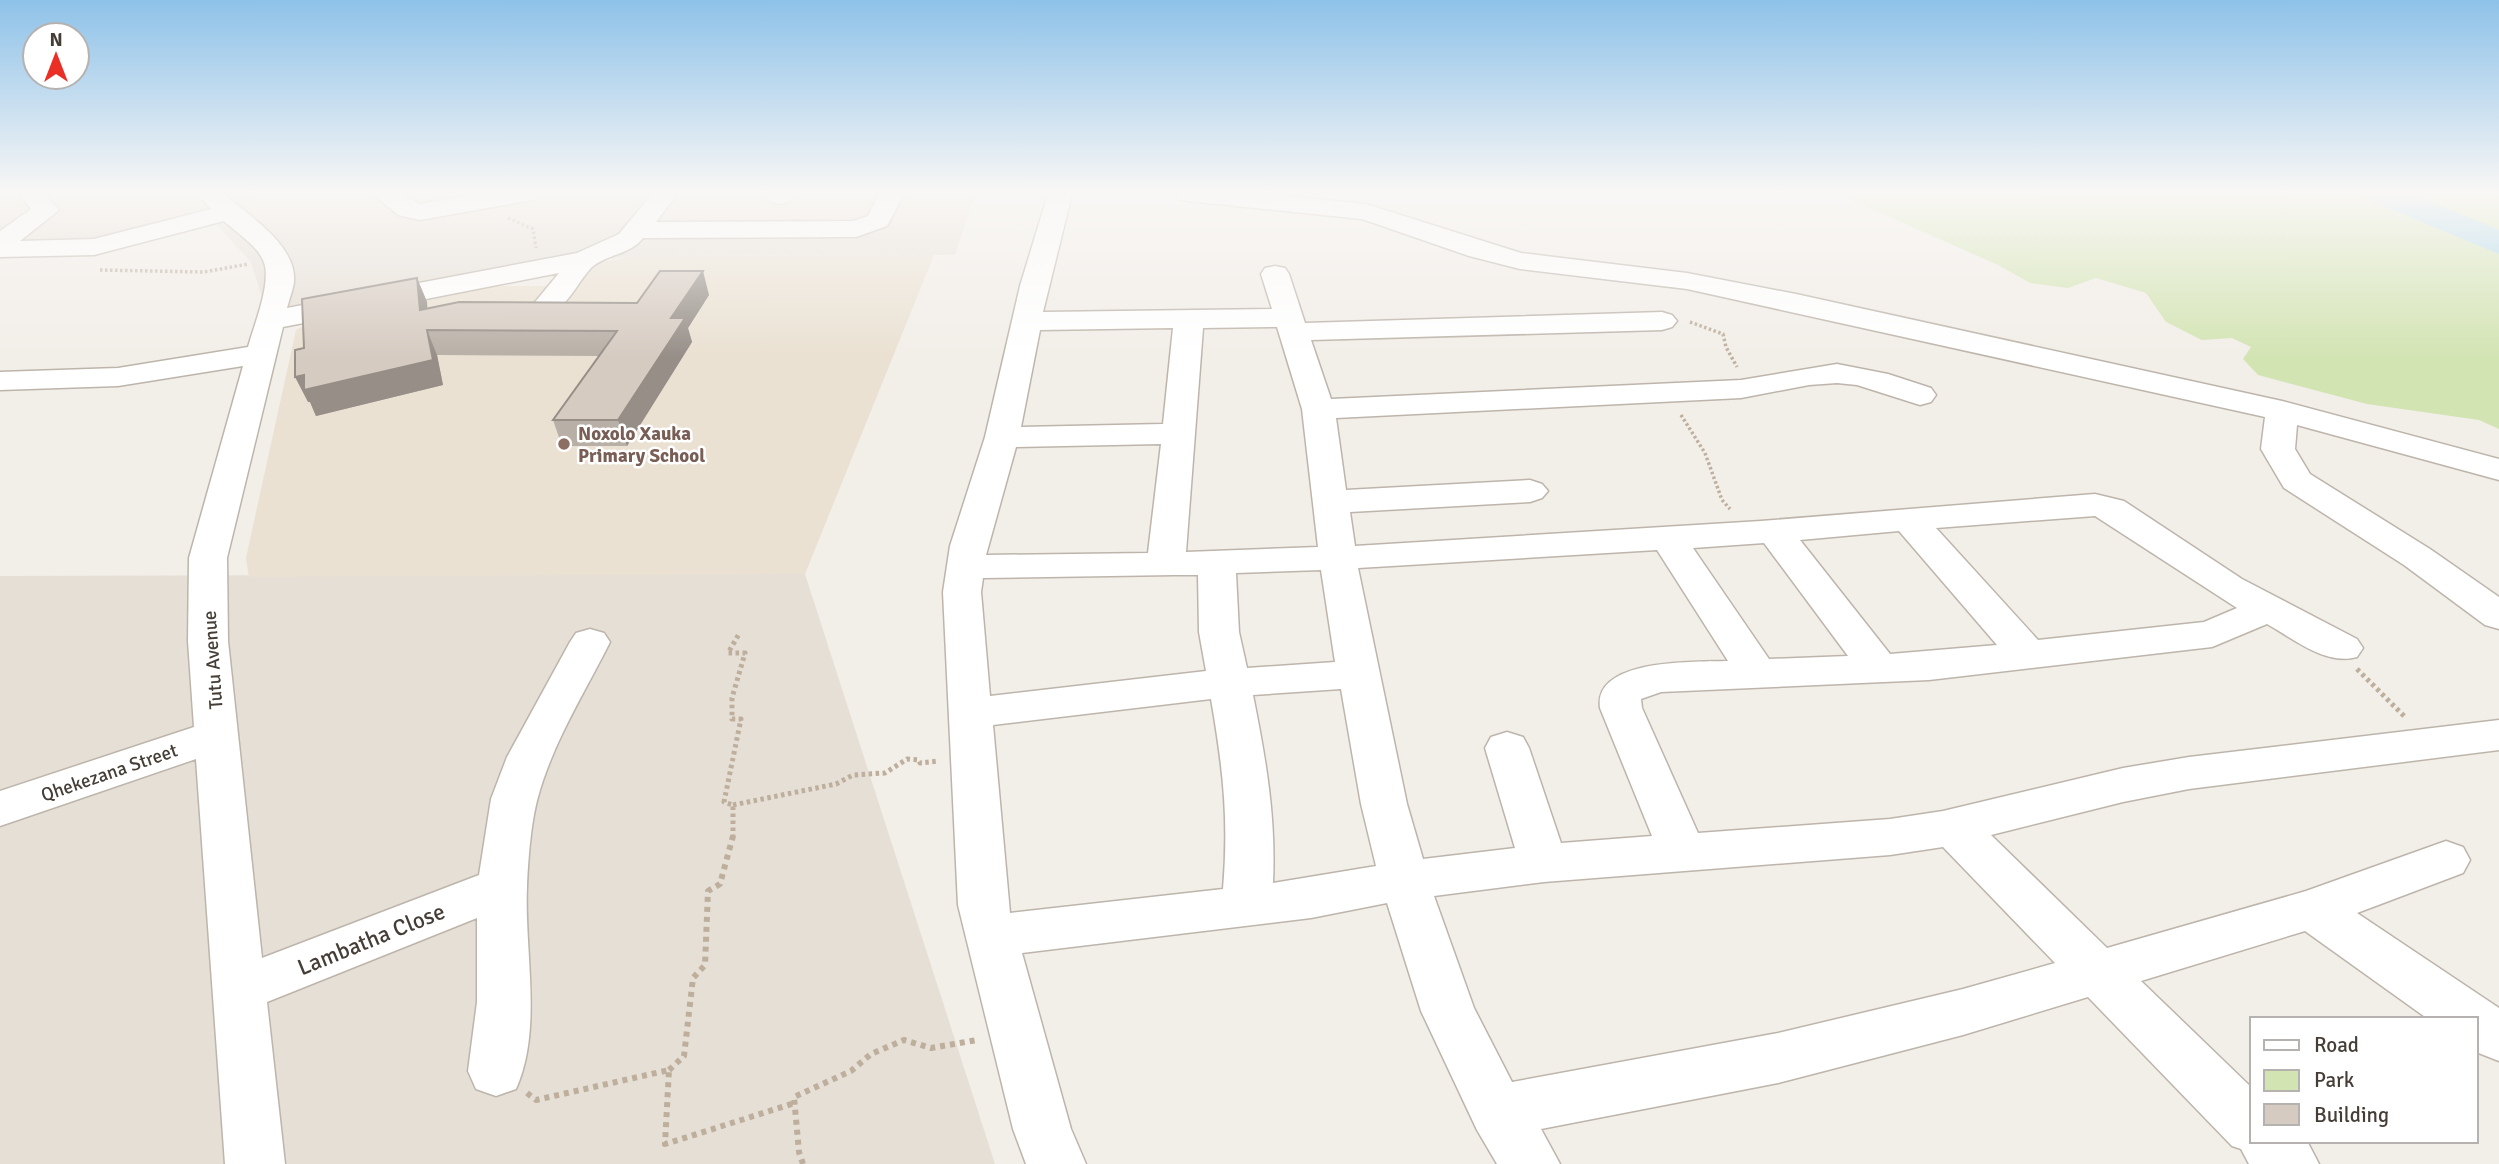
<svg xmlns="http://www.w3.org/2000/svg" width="2499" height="1164" font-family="Signika,sans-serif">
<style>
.residential{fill:#e6dfd6}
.education{fill:#eae1d2}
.green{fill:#d3e4b3}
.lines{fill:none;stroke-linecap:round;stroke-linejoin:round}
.river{fill:#a8d7eb;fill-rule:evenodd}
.minor-casing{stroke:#bdb5ab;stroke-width:3}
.path-far2{stroke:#beaf9d;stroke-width:3.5;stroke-dasharray:2.5 2.5;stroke-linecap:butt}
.path-far1{stroke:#beaf9d;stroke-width:5;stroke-dasharray:3.5 3.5;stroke-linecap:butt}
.path{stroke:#beaf9d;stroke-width:6;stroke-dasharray:5 5;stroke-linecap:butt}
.minor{fill:#fff;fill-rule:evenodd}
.wall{fill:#b8afa6}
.shaded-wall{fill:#968e87}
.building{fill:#d6cbc1;stroke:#968e87;stroke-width:2}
.education-dot{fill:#8d6e63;stroke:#fff;stroke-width:2.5}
.labels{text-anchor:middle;stroke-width:5;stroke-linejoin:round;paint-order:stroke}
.education-label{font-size:19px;font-weight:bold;fill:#785e54;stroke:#fff;text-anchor:start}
.street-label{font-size:19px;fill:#453e37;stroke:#fff}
.near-street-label{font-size:23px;fill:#453e37;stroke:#fff}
</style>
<rect width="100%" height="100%" fill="#f2eee8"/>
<path class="residential" d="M 0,194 L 975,194 L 955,255 L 635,256 L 557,265 L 270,323 L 251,262 L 213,221 L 0,253 Z
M 805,574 L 995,1164 L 0,1164 L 0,576 Z"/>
<path class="education" d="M 934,255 L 805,574 L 249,577 L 246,558 L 296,330 L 315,320 L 479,286 L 571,286 L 591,264 L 635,256 Z"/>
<path class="green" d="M 1838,194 L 2499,194 L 2499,429 L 2479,420 L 2367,404 L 2258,375 L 2243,359 L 2251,347 L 2232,338 L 2202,340 L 2166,322 L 2146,293 L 2096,278 L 2068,288 L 2030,283 L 1998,265 Z"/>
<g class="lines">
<path class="river" d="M 2366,194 L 2413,194 L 2499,230 L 2499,254 L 2371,201 Z"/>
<defs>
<path id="minor" d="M 19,194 L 45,194 L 59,210 L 20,241 L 94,239 L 211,209 L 197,194 L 224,194 C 249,216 297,245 294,282 C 293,290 289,300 287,308 L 577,253 L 619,234 L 652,194 L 677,194 L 656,222 L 853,221 L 868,216 L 879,194 L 904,194 L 887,226 L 856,237 L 643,238 C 630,255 606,254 591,268 C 574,286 563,320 535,313 L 531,307 L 559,273 L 283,327 L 227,558 L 228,641 L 262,958 L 479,875 L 491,799 L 507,757 L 570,642 L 576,633 L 590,629 L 604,633 L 610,642 C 585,692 553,742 538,797 C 531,822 528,861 527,887 C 524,951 543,1029 516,1089 L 496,1096 L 476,1089 L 468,1071 L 477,1002 L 477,918 L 267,1002 L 285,1164 L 225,1164 L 196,759 L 0,826 L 0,791 L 194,727 L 188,641 L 189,558 L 243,366 L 118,386 L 0,390 L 0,372 L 118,368 L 248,347 C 254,325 273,280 263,260 C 256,245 236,232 224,221 L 94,255 L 0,257 L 0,231 L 31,209 Z
M 373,194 L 402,194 L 420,204 L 480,194 L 539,194 L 536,199 L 527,201 L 420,220 L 398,215 Z
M 769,194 L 794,194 L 789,202 L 780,204 L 771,202 L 768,197 Z
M 1048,194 L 1072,194 L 1043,312 L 1272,309 L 1261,274 L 1265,268 L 1275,266 L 1285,268 L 1289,274 L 1305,323 L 1662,312 L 1672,315 L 1677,321 L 1672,327 L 1662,330 L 1311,340 L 1331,399 L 1741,380 L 1837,364 L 1888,374 L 1931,388 L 1936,395 L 1931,402 L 1920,405 L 1857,385 L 1837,383 L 1809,385 L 1741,398 L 1336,418 L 1346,490 L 1530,480 L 1542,484 L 1548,491 L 1542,498 L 1530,502 L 1350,512 L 1355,546 L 1761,521 L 2095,494 L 2124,501 L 2242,579 L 2357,639 L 2363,648 L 2357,657 C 2326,666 2294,639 2267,624 L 2212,647 L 1929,680 L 1661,692 L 1641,699 L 1642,708 L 1698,833 L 1890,819 L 1943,811 L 2123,768 L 2189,757 L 2499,720 L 2499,750 L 2189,789 L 2123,802 L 1991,835 L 2107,948 L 2306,891 L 2446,841 L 2463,847 L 2470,860 L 2463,873 L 2357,913 L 2499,1008 L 2499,1061 L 2476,1052 L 2476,1019 L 2428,1019 L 2305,931 L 2141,981 L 2252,1088 L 2252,1141 L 2307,1141 L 2319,1164 L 2249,1164 L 2241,1149 L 2232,1146 L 2088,997 L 1963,1035 L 1778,1083 L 1541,1129 L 1560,1164 L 1497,1164 L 1477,1130 L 1421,1011 L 1387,903 L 1311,918 L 1022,953 L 1071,1129 L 1086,1164 L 1026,1164 L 1013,1129 L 958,905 L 943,592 L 950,546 L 985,437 L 1020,286 ZM 1277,327 L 1302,409 L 1318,547 L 1186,552 L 1203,328 ZM 1173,328 L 1163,424 L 1021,427 L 1040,330 ZM 1161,444 L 1148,553 L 986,555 L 1016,447 ZM 2095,516 L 2237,608 L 2204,622 L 2038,640 L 1936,528 ZM 1899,531 L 1997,645 L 1890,654 L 1800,540 ZM 1764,543 L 1848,656 L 1769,659 L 1693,548 ZM 1657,550 L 1728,661 C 1695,662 1593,658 1600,708 L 1652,836 L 1561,843 L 1529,748 L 1523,737 L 1507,732 L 1491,737 L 1485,748 L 1515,848 L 1423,859 L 1407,804 L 1358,568 ZM 1321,570 L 1335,662 L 1247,668 L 1239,632 L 1236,573 ZM 1174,575 L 1198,575 L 1199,632 L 1206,671 L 990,696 L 981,592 L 983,578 ZM 1341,689 L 1361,804 L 1376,866 L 1273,883 C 1276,817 1266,760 1253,695 ZM 1211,699 C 1223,768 1229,819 1223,889 L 1010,913 L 993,725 ZM 1943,847 L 2055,963 L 1963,989 L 1778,1033 L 1512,1082 L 1474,1008 L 1434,896 L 1544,882 L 1890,855 Z
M 1176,194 L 1266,194 L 1366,204 L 1521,253 L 1687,273 L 1796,294 L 2282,401 L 2499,459 L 2499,480 L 2297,425 L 2295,449 L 2310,474 L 2430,549 L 2499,597 L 2499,629 L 2485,625 L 2404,565 L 2284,488 L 2261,449 L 2265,417 L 1687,289 L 1520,269 L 1469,256 L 1362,219 L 1188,201 L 1179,199 Z"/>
</defs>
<use href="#minor" class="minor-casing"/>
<path class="path-far2" d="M 508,218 L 533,229 L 536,248
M 100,270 L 204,272 L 248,264
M 1690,322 L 1723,334 L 1726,347 L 1737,367
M 1681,415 L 1705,453 L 1722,500 L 1730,509"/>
<path class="path-far1" d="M 2357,669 L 2405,717
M 733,805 L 836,784 L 853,775 L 885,773 L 907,759 L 919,760 L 920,763 L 939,761
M 733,838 L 733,805 L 724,802 L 741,719 L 732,719 L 732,698 L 745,653 L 728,653 L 739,634"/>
<path class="path" d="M 669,1070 L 684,1056 L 693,978 L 705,965 L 708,891 L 720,884 L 733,836
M 527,1093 L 536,1100 L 669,1070 L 665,1144 L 795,1103
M 803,1164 L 799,1152 L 794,1097 L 851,1071 L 871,1054 L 904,1040 L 931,1048 L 977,1040"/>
<use href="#minor" class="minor"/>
</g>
<path class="wall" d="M 417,278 L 427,302 L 427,308 L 637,303 L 709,295 L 688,328 L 692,342 L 627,446 L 562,446 L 553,420 L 599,356 L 437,355 L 443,385 L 316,416 L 310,402 L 308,402 L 304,348 Z"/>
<path class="shaded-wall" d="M 703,271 L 709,295 L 688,328 L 692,342 L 627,446 L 618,420 L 671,318 Z
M 417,278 L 427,302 L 429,330 L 420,310 Z
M 427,330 L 437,355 L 443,385 L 316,416 L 310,402 L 308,402 L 295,377 Z"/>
<path class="building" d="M 660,271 L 703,271 L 671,318 L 685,318 L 618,420 L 553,420 L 617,331 L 427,330 L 433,360 L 304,390 L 304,375 L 295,377 L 295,350 L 304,348 L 302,299 L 417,278 L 420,310 L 459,302 L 637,303 Z"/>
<linearGradient id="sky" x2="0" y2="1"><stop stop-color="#8ec2e9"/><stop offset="0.54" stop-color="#f9f7f5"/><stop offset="1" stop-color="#f9f7f5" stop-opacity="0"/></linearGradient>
<rect width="2499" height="357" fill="url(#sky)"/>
<circle class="education-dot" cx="564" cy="444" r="7"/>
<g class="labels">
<g class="education-label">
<text x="578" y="440">Noxolo Xauka<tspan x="578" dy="22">Primary School</tspan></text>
</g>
<g class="street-label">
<text transform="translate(212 660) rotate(-94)" y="7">Tutu Avenue</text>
<text transform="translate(109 772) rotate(-19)" y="7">Qhekezana Street</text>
</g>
<g class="near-street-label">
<text transform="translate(371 939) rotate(-22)" y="8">Lambatha Close</text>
</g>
</g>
<rect x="2250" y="1017" width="228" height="126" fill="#ffffff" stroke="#b5b2af" stroke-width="2"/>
<rect x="2264" y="1040" width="35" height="10" fill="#ffffff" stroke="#b5b2af" stroke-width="2"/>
<text x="2314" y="1052" font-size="21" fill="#453e37">Road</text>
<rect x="2264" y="1070" width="35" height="21" fill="#d3e4b3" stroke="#b5b2af" stroke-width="2"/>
<text x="2314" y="1087" font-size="21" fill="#453e37">Park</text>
<rect x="2264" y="1104" width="35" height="21" fill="#d6cbc1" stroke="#b5b2af" stroke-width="2"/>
<text x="2314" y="1122" font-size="21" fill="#453e37">Building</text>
<g transform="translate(56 56)"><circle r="33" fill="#ffffff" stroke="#b5b2af" stroke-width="2"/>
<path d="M0-5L12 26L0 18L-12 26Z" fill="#ea2f27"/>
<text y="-10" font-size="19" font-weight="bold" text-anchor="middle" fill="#453e37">N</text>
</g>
</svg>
